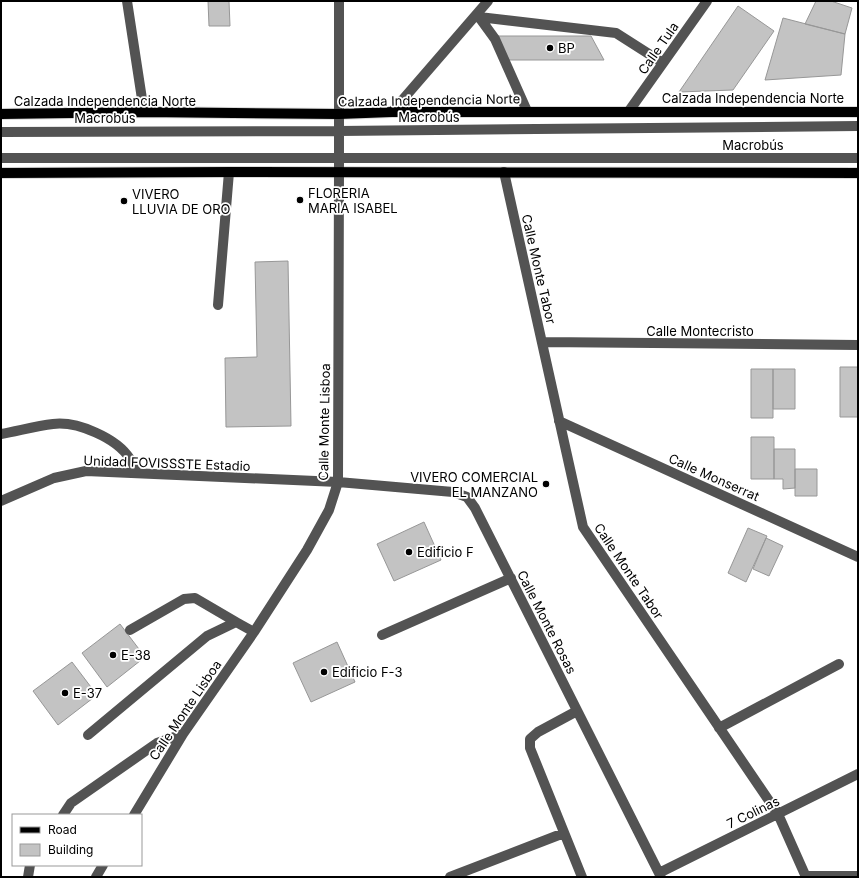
<svg xmlns="http://www.w3.org/2000/svg" width="859" height="878" font-family="Inter,sans-serif">
<style>
.building{fill:#c3c3c3;stroke:#979797}
.lines{fill:none;stroke-linecap:round;stroke-linejoin:round}
.major-casing{stroke:#dbdbdb;stroke-width:12}
.minor{stroke:#535353;stroke-width:10}
.major{stroke:#000;stroke-width:10}
.poi-dot{fill:#000;stroke:#fff;stroke-width:1.5}
.labels{text-anchor:middle;stroke-width:3.5;stroke-linejoin:round;paint-order:stroke}
.poi-label{font-size:13px;fill:#000;stroke:#fff;text-anchor:start}
.street-label{font-size:13px;fill:#000;stroke:#fff}
</style>
<rect width="100%" height="100%" fill="#fff"/>
<path class="building" d="M 208,1 L 229,1 L 230,26 L 209,26 Z
M 816,1 L 831,1 L 852,8 L 845,34 L 805,24 Z
M 738,6 L 774,31 L 733,90 L 679,92 Z
M 783,18 L 845,34 L 841,75 L 765,80 Z
M 496,36 L 591,36 L 604,60 L 509,60 Z
M 288,261 L 291,426 L 226,427 L 225,358 L 257,357 L 255,262 Z
M 840,367 L 858,367 L 858,417 L 840,417 Z
M 751,369 L 773,369 L 773,418 L 751,418 Z
M 773,369 L 795,369 L 795,409 L 773,409 Z
M 751,437 L 774,437 L 774,479 L 751,479 Z
M 774,449 L 795,449 L 795,488 L 783,489 L 783,479 L 774,479 Z
M 795,469 L 817,469 L 817,496 L 795,496 Z
M 424,522 L 441,560 L 394,581 L 377,544 Z
M 748,528 L 767,536 L 746,582 L 728,573 Z
M 766,538 L 783,546 L 769,576 L 753,569 Z
M 120,624 L 145,657 L 107,687 L 82,653 Z
M 337,642 L 355,682 L 311,702 L 293,663 Z
M 72,662 L 97,695 L 58,725 L 33,691 Z"/>
<g class="lines">
<defs>
<path id="major" d="M 1,114 L 144,112 L 339,114 L 392,112 L 858,112
M 1,173 L 229,172 L 858,173"/>
</defs>
<use href="#major" class="major-casing"/>
<path class="minor" d="M 127,1 L 144,112
M 476,15 L 479,17 L 495,39 L 527,111
M 479,17 L 616,33 L 663,63
M 629,111 L 707,1
M 392,112 L 488,1
M 1,132 L 339,131 L 858,126
M 1,158 L 858,158
M 504,172 L 583,527 L 778,814 L 806,877
M 218,305 L 229,172
M 542,342 L 858,345
M 559,421 L 858,557
M 1,434 C 18,431 36,426 53,424 C 77,421 117,438 130,459 C 133,463 135,468 137,473
M 1,501 L 54,478 L 86,471 L 338,482 L 453,492 L 467,497 L 475,508 L 661,877
M 130,630 L 184,599 L 195,598 L 236,622
M 382,635 L 511,578
M 577,711 L 538,732 L 530,739 L 530,748 L 582,877
M 719,728 L 839,664
M 88,735 L 207,636 L 236,622 L 254,632
M 63,815 L 71,803 L 157,743 L 183,734
M 134,815 L 183,734 L 254,632 L 307,550 L 329,510 L 338,482 L 339,172 L 339,1
M 659,873 L 858,774
M 806,876 L 858,876
M 28,877 L 30,865
M 96,877 L 103,865
M 450,877 L 564,833"/>
<use href="#major" class="major"/>
</g>
<g class="poi-dot">
<circle cx="550" cy="48" r="4"/>
<circle cx="300" cy="200" r="4"/>
<circle cx="124" cy="201" r="4"/>
<circle cx="546" cy="484" r="4"/>
<circle cx="409" cy="552" r="4"/>
<circle cx="113" cy="655" r="4"/>
<circle cx="324" cy="672" r="4"/>
<circle cx="65" cy="693" r="4"/>
</g>
<g class="labels">
<g class="poi-label">
<text x="558" y="53">BP</text>
<text x="308" y="198">FLORERIA<tspan x="308" dy="15">MARIA ISABEL</tspan></text>
<text x="132" y="199">VIVERO<tspan x="132" dy="15">LLUVIA DE ORO</tspan></text>
<text x="538" y="482" text-anchor="end">VIVERO COMERCIAL<tspan x="538" dy="15">EL MANZANO</tspan></text>
<text x="417" y="557">Edificio F</text>
<text x="121" y="660">E-38</text>
<text x="332" y="677">Edificio F-3</text>
<text x="73" y="698">E-37</text>
</g>
<g class="street-label">
<text transform="translate(658 48) rotate(-55)" y="5">Calle Tula</text>
<text x="753" y="103">Calzada Independencia Norte</text>
<text transform="translate(429 100) rotate(-1)" y="5">Calzada Independencia Norte</text>
<text x="105" y="106">Calzada Independencia Norte</text>
<text x="429" y="122">Macrobús</text>
<text x="105" y="123">Macrobús</text>
<text x="753" y="150">Macrobús</text>
<text transform="translate(539 269) rotate(77)" y="5">Calle Monte Tabor</text>
<text x="700" y="336">Calle Montecristo</text>
<text transform="translate(324 422) rotate(-89)" y="5">Calle Monte Lisboa</text>
<text transform="translate(167 463) rotate(2)" y="5">Unidad FOVISSSTE Estadio</text>
<text transform="translate(714 477) rotate(24)" y="5">Calle Monserrat</text>
<text transform="translate(629 571) rotate(56)" y="5">Calle Monte Tabor</text>
<text transform="translate(547 622) rotate(63)" y="5">Calle Monte Rosas</text>
<text transform="translate(185 710) rotate(-56)" y="5">Calle Monte Lisboa</text>
<text transform="translate(753 812) rotate(-26)" y="5">7 Colinas</text>
</g>
</g>
<rect width="859" height="878" fill="none" stroke="#000000" stroke-width="4"/>
<rect x="12" y="814" width="130" height="52" fill="#ffffff" stroke="#999999"/>
<rect x="20" y="827" width="20" height="6" fill="#000000" stroke="#999999"/>
<text x="48" y="834" font-size="12" fill="#000000">Road</text>
<rect x="20" y="844" width="20" height="12" fill="#c3c3c3" stroke="#999999"/>
<text x="48" y="854" font-size="12" fill="#000000">Building</text>
</svg>
